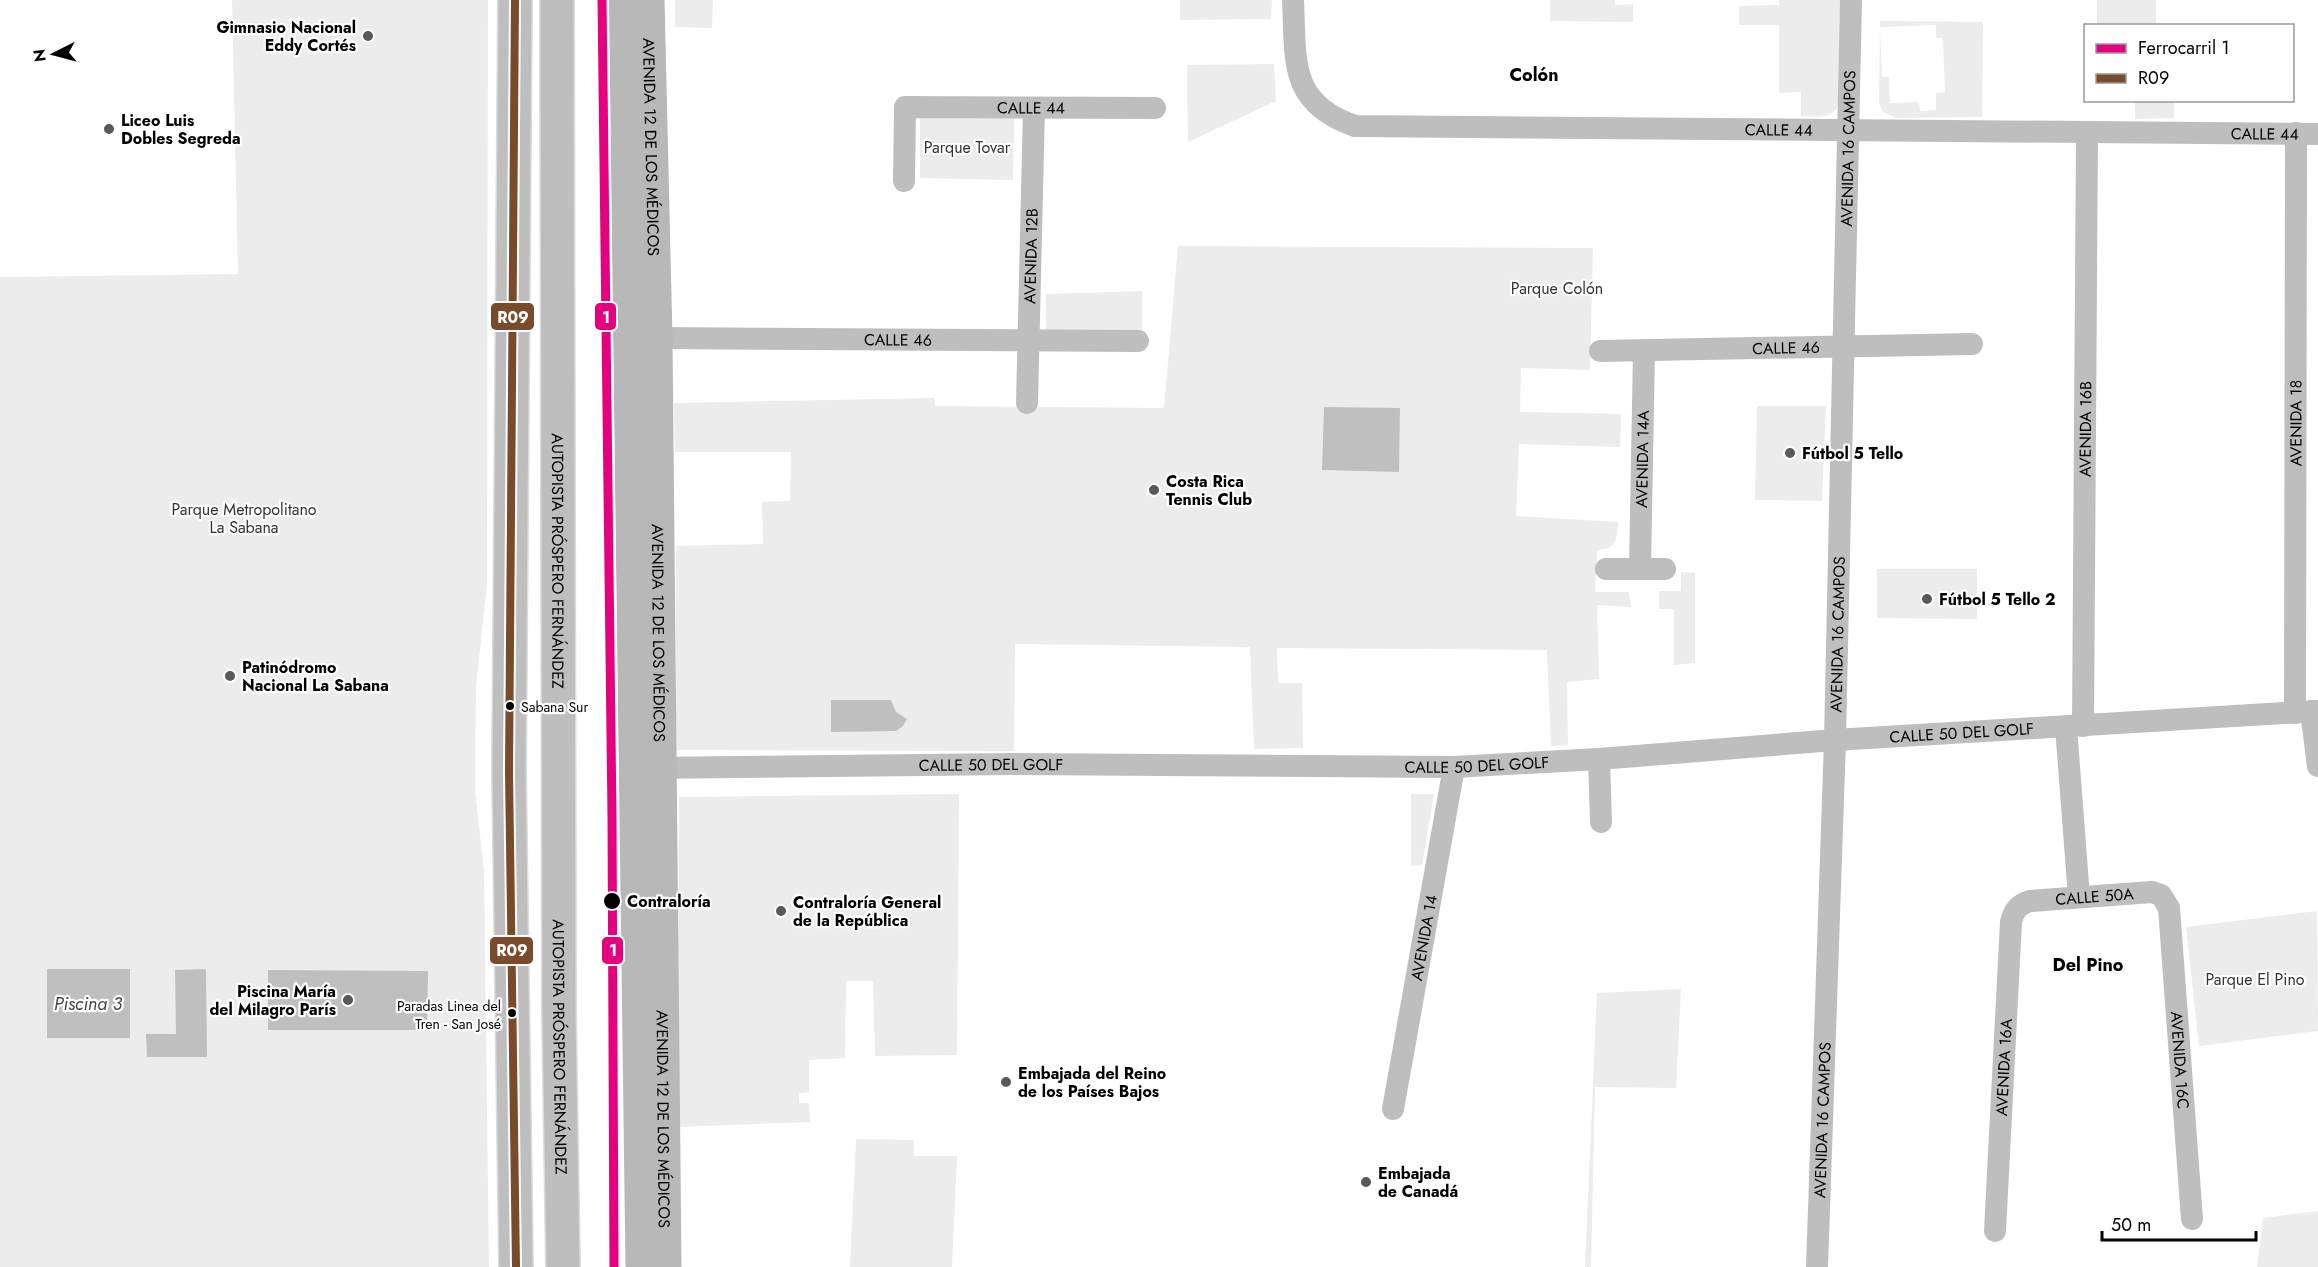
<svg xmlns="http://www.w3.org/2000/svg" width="2318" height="1267" font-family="Jost,sans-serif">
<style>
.green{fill:#ececec;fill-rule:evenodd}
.water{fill:#bfbfbf}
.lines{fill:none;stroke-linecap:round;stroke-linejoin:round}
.trunk-casing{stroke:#dbdbdb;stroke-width:36}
.minor{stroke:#bebebe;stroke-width:22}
.secondary{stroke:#b8b8b8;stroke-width:33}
.trunk{stroke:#bebebe;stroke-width:33}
.bus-1-casing{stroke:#fff;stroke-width:12}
.bus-1{stroke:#7a4b2a;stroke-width:8}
.rail-1-casing{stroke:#fff;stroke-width:14}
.rail-1{stroke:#e5007d;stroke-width:9}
.poi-dot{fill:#595959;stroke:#fff;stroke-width:2}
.bus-dot{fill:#000;stroke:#fff;stroke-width:2}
.labels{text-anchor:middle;stroke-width:4.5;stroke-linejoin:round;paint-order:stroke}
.bus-label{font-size:14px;fill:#000;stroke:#fff;text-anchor:start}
.poi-label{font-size:16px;font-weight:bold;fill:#000;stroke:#fff;text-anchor:start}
.street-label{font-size:16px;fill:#000;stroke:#fff}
.park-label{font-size:16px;fill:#333;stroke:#fff}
.stop-label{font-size:16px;font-weight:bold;fill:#000;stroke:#fff;text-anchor:start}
.neighbourhood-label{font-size:18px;font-weight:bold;fill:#000;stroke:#fff}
.water-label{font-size:18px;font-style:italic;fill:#444;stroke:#fff}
.line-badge{stroke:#fff;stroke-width:2}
.badge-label{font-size:16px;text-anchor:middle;font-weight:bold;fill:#fff}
</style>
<rect width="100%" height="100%" fill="#fff"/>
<path class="green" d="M 232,0 L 488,0 L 487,584 L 476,686 L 475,789 L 484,871 L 489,1267 L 0,1267 L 0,277 L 238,274 Z
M 675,0 L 713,0 L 712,28 L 675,27 Z
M 1180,0 L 1272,0 L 1271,19 L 1180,20 Z
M 1550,0 L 1615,0 L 1615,5 L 1633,4 L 1633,22 L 1550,21 Z
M 1779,0 L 1840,0 L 1838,105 C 1834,120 1813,116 1801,116 L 1801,92 L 1779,93 L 1779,25 L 1739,25 L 1739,6 L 1779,5 Z
M 2097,0 L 2156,0 L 2156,24 L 2174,25 L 2097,24 Z
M 1880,21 L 1983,22 L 1982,117 L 1897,118 L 1883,112 L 1879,103 ZM 1936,25 L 1936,38 L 1943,38 L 1945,92 L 1936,93 L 1936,110 L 1920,111 L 1919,102 L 1890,103 L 1889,77 L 1882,77 L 1880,27 Z
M 1274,64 L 1276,101 L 1188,142 L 1187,65 Z
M 2135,101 L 2174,101 L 2174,118 L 2135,119 Z
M 920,115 L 1014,116 L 1013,180 L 920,178 Z
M 1178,246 L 1593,248 L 1590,370 L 1521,368 L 1520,412 L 1621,414 L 1620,447 L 1519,444 L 1516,516 L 1618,522 C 1617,539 1617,549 1597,550 L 1595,592 L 1629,592 L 1631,607 L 1597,605 L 1599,679 L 1567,682 L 1568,745 L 1551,746 L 1547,650 L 1277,648 L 1278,683 L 1302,683 L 1303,748 L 1254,749 L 1250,647 L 1015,644 L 1014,751 L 676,750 L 676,546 L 763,544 L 762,502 L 790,501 L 791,452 L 675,452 L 674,403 L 935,398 L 935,406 L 1164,408 Z
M 1142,291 L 1142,334 L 1046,332 L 1046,294 Z
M 1757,406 L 1826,406 L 1822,501 L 1755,500 Z
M 1877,569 L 1977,569 L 1977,619 L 1877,618 Z
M 1681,572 L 1695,573 L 1695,663 L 1674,665 L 1674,609 L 1659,609 L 1659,591 L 1681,591 Z
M 959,794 L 957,1055 L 875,1056 L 873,981 L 846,981 L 845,1058 L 809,1060 L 809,1092 L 799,1093 L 799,1103 L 809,1103 L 810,1122 L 677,1127 L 679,797 Z
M 1411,794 L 1434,794 L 1422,865 L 1411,866 Z
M 2317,911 L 2318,1031 L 2199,1046 L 2186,927 Z
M 1681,989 L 1676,1088 L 1595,1087 L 1591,1267 L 1585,1267 L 1597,993 Z
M 856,1139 L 914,1140 L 914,1156 L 957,1156 L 952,1267 L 850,1267 Z
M 2318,1211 L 2318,1267 L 2257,1267 L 2263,1218 Z"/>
<path class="water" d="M 1324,407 L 1400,408 L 1399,472 L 1322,470 Z
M 831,700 L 891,700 L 896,712 L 907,719 L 903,726 L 896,731 L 831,732 Z
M 47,969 L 130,969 L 130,1038 L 47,1038 Z
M 206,969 L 207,1057 L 147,1057 L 146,1034 L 176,1034 L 175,970 Z
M 268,970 L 428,971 L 427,1030 L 268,1030 Z"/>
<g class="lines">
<defs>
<g id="trunk">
<path d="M 515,0 L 509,772 L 516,1267"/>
<path id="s14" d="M 557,0 L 559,1015 L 563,1267"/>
</g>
</defs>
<use href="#trunk" class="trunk-casing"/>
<g class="minor">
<path id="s1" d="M 1293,0 C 1296,60 1288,103 1355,126 L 2318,134"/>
<path id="s2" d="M 904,181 L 905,107 L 1155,108"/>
<path id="s3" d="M 656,338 L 1138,341"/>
<path id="s4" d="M 1600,351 L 1972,344"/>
<path id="s5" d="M 1027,403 L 1034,108"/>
<path d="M 1606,569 L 1665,569"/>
<path id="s6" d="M 1640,569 L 1644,351"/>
<path d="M 2311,711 L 2318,766"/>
<path id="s7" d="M 2295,713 L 2296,133"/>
<path id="s8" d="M 2083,726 L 2087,133"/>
<path d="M 2066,727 L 2079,897"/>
<path d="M 1599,759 L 1601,822"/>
<path id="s9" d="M 645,768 L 1013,764 L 1454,767 L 1599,759 L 1835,740 L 2318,711"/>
<path id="s10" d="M 1393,1109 L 1454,767"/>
<path id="s11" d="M 1995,1231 L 2011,922 C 2014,910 2018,905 2030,901 L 2152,892 L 2161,895 L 2169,908 L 2192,1219"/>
<path id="s12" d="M 1817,1267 L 1835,740 L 1851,0"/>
</g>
<g class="secondary">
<path d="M 625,0 L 642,1267"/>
<path id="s13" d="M 648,0 L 656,338 L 665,1267"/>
</g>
<use href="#trunk" class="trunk"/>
<defs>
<path id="bus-1" d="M 515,0 L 509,772 L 516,1267"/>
</defs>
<use href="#bus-1" class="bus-1-casing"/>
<use href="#bus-1" class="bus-1"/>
<defs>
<path id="rail-1" d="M 602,0 L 612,816 L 614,1267"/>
</defs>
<use href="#rail-1" class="rail-1-casing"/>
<use href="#rail-1" class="rail-1"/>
</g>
<g class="poi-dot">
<circle cx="368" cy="36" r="6"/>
<circle cx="109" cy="129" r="6"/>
<circle cx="1790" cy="453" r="6"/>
<circle cx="1154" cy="490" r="6"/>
<circle cx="1927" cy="599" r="6"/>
<circle cx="230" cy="676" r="6"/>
<circle cx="781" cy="911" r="6"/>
<circle cx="348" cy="1000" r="6"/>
<circle cx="1006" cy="1082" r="6"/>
<circle cx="1366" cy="1182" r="6"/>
</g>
<g class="bus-dot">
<circle cx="510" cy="706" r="5"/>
<circle cx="612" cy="901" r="9"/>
<circle cx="512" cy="1013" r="5"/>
</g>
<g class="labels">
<g class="bus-label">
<text x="521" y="712">Sabana Sur</text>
<text x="501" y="1011" text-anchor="end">Paradas Linea del<tspan x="501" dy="18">Tren - San José</tspan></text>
</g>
<g class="poi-label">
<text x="356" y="33" text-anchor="end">Gimnasio Nacional<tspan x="356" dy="18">Eddy Cortés</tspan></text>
<text x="121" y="126">Liceo Luis<tspan x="121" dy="18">Dobles Segreda</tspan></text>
<text x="1802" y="459">Fútbol 5 Tello</text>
<text x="1166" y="487">Costa Rica<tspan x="1166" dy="18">Tennis Club</tspan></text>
<text x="1939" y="605">Fútbol 5 Tello 2</text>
<text x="242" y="673">Patinódromo<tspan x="242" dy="18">Nacional La Sabana</tspan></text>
<text x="793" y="908">Contraloría General<tspan x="793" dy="18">de la República</tspan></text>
<text x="336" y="997" text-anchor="end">Piscina María<tspan x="336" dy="18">del Milagro París</tspan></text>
<text x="1018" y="1079">Embajada del Reino<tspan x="1018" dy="18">de los Países Bajos</tspan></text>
<text x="1378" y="1179">Embajada<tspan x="1378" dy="18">de Canadá</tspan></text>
</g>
<g class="street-label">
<text dy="6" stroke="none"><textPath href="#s2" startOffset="200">CALLE 44</textPath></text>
<text dy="6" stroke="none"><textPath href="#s1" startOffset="578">CALLE 44</textPath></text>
<text dy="6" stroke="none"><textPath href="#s1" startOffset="1064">CALLE 44</textPath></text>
<text dy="6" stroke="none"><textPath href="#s13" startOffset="147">AVENIDA 12 DE LOS MÉDICOS</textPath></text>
<text dy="6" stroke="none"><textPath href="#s12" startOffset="1119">AVENIDA 16 CAMPOS</textPath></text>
<text dy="6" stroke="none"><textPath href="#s5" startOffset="147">AVENIDA 12B</textPath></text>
<text dy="6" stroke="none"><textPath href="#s3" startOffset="242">CALLE 46</textPath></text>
<text dy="6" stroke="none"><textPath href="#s4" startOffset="186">CALLE 46</textPath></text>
<text dy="6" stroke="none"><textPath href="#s7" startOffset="290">AVENIDA 18</textPath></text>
<text dy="6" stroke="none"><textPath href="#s8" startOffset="297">AVENIDA 16B</textPath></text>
<text dy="6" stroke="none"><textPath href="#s6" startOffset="110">AVENIDA 14A</textPath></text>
<text dy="6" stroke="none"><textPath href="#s14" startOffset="561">AUTOPISTA PRÓSPERO FERNÁNDEZ</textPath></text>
<text dy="6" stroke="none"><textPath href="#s13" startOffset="633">AVENIDA 12 DE LOS MÉDICOS</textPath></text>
<text dy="6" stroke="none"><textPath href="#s12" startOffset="633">AVENIDA 16 CAMPOS</textPath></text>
<text dy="6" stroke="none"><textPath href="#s9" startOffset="1318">CALLE 50 DEL GOLF</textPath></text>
<text dy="6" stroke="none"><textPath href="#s9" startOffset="832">CALLE 50 DEL GOLF</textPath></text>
<text dy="6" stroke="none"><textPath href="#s9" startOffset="346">CALLE 50 DEL GOLF</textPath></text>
<text dy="6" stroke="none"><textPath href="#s11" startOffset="404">CALLE 50A</textPath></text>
<text dy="6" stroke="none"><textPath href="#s10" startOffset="174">AVENIDA 14</textPath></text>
<text dy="6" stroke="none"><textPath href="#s14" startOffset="1047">AUTOPISTA PRÓSPERO FERNÁNDEZ</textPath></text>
<text dy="6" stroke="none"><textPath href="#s11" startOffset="639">AVENIDA 16C</textPath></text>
<text dy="6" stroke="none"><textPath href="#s11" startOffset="164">AVENIDA 16A</textPath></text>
<text dy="6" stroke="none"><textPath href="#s13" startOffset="1119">AVENIDA 12 DE LOS MÉDICOS</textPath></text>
<text dy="6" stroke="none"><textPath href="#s12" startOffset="147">AVENIDA 16 CAMPOS</textPath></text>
</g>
<g class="park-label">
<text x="967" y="153">Parque Tovar</text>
<text x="1557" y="294">Parque Colón</text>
<text x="244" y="515">Parque Metropolitano<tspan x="244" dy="18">La Sabana</tspan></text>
<text x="2255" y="985">Parque El Pino</text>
</g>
<g class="stop-label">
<text x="627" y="907">Contraloría</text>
</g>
<g class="neighbourhood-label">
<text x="1534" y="81">Colón</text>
<text x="2088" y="971">Del Pino</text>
</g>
<g class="water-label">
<text x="88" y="1010">Piscina 3</text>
</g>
</g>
<g class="line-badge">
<rect x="594" y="302" width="23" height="29" rx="6" fill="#e5007d"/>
<rect x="490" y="302" width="45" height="29" rx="6" fill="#7a4b2a"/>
<rect x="601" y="936" width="23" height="29" rx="6" fill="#e5007d"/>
<rect x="489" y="936" width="45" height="29" rx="6" fill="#7a4b2a"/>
</g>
<g class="badge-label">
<text x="606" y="323">1</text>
<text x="513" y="323">R09</text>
<text x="613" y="956">1</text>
<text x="512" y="956">R09</text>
</g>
<rect x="2084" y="24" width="210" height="78" fill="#ffffff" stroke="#999999" stroke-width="1.5"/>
<rect x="2096" y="44" width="30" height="9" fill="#e5007d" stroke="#999999" stroke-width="1.5"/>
<text x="2138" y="54" font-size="18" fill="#000000">Ferrocarril 1</text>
<rect x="2096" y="74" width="30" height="9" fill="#7a4b2a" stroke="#999999" stroke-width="1.5"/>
<text x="2138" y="84" font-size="18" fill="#000000">R09</text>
<g transform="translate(54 54) rotate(264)" stroke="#ffffff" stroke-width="4.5" paint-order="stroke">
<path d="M0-4.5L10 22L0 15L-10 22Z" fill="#000000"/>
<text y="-9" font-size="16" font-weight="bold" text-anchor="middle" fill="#000000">N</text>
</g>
<path d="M2102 1231v9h154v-9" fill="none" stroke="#000000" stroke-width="3"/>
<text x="2111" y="1231" font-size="18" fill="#000000" stroke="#ffffff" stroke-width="4.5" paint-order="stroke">50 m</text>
</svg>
